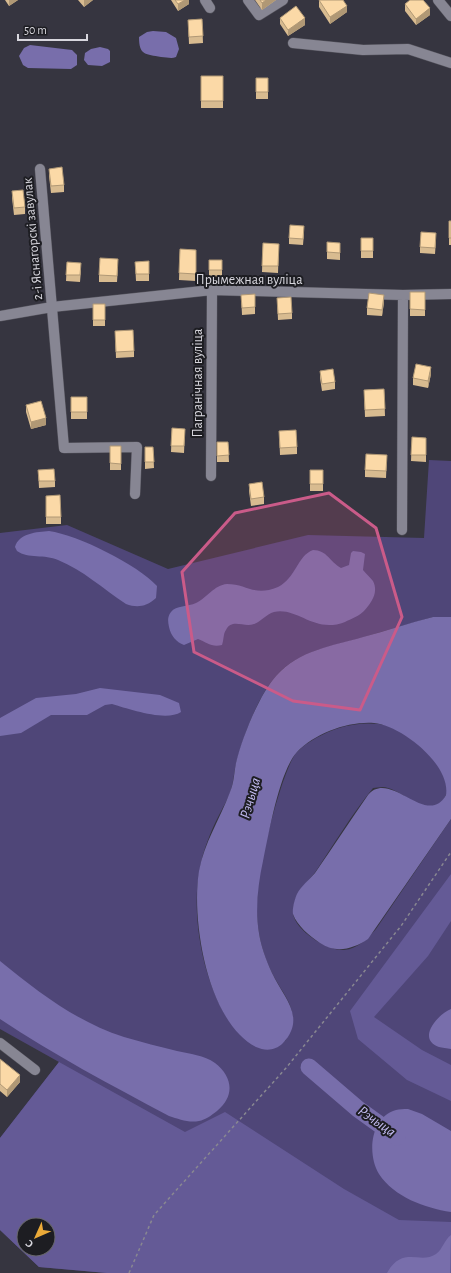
<svg xmlns="http://www.w3.org/2000/svg" width="451" height="1273" font-family="'Alegreya Sans',sans-serif">
<style>
.green{fill:#4f4678;fill-rule:evenodd}
.forest{fill:#645a96;fill-rule:evenodd}
.water{fill:#786eab}
.lines{fill:none;stroke-linecap:round;stroke-linejoin:round}
.river{stroke:#786eab;stroke-width:17}
.minor-casing{stroke:#55545d;stroke-width:11}
.path{stroke:#898891;stroke-width:1.5;stroke-dasharray:3 3;stroke-linecap:butt}
.minor{stroke:#878693;stroke-width:10}
.wall{fill:#d8bb90}
.shaded-wall{fill:#b09875}
.building{fill:#fbd9a7;stroke:#b09875}
.marked{fill:#ca5b89;fill-opacity:0.2;stroke:#ca5b89;stroke-width:3;stroke-linejoin:round}
.labels{text-anchor:middle;stroke-width:4;stroke-linejoin:round;paint-order:stroke}
.street-label{font-size:14px;fill:#d8d7de;stroke:#1d1d22}
.water-label{font-size:15px;font-style:italic;fill:#c6bff5;stroke:#1d1d22}
</style>
<rect width="100%" height="100%" fill="#363540"/>
<path class="green" d="M 429,460 L 451,461 L 451,617 L 433,617 C 407,624 382,632 357,639 C 328,647 297,652 276,676 C 258,696 244,735 237,760 C 234,770 234,780 231,790 C 228,799 222,809 218,817 C 210,833 203,851 200,868 C 191,910 201,969 221,1007 C 226,1018 235,1028 244,1038 L 285,1041 C 302,1012 287,1001 273,975 C 267,963 261,947 259,933 C 256,918 257,899 258,884 C 260,861 283,767 297,752 C 308,741 324,733 339,728 C 356,723 372,722 390,726 C 411,732 451,768 447,793 C 445,797 442,803 438,805 C 421,812 403,792 388,788 C 383,786 377,788 373,788 C 352,814 334,844 316,871 C 309,881 298,889 295,901 C 294,904 293,909 293,913 C 295,931 328,951 344,950 C 358,949 368,938 376,929 L 451,819 L 451,1273 L 107,1273 L 39,1267 L 0,1230 L 0,1138 L 59,1062 L 0,1029 L 0,533 L 67,525 L 168,569 L 308,535 L 424,538 ZM 24,1225 L 48,1225 L 48,1249 L 24,1249 Z"/>
<path class="forest" d="M 451,874 L 451,921 L 428,956 L 374,1017 L 422,1050 L 451,1065 L 451,1101 L 407,1080 L 358,1039 L 350,1011 Z
M 59,1062 L 185,1132 L 225,1112 L 344,1189 L 399,1220 L 451,1222 L 451,1273 L 107,1273 L 39,1267 L 0,1230 L 0,1138 ZM 24,1225 L 48,1225 L 48,1249 L 24,1249 Z"/>
<path class="water" d="M 153,31 L 166,32 L 176,38 L 179,49 L 176,57 C 171,59 167,57 161,57 C 146,54 139,56 139,37 L 147,32 Z
M 30,45 L 72,50 L 77,55 L 77,65 L 71,69 L 28,68 L 23,65 L 19,56 L 24,48 Z
M 100,47 L 108,49 L 110,51 L 110,62 L 102,66 L 88,65 L 84,60 L 85,53 L 91,49 Z
M 49,531 C 78,535 138,565 157,586 L 156,598 C 146,607 137,608 126,604 C 103,589 83,570 58,560 C 45,554 28,559 17,551 L 15,547 C 19,533 37,532 49,531 Z
M 313,550 C 327,550 330,562 341,568 L 349,565 L 351,553 L 353,551 L 361,552 L 365,554 L 363,570 C 366,574 370,577 373,581 C 379,593 371,603 364,611 C 359,616 351,619 345,622 C 314,634 298,607 274,612 C 266,614 261,622 254,624 C 244,628 232,618 226,630 C 223,634 224,640 222,645 C 212,648 206,642 198,639 L 184,645 C 176,642 171,636 169,627 C 168,622 167,617 171,612 C 176,605 188,607 196,603 C 207,598 214,585 227,584 C 247,584 254,597 278,587 C 296,578 297,556 313,550 Z
M 433,617 L 451,617 L 451,819 L 368,939 C 353,949 336,954 320,943 C 310,936 297,926 293,914 C 292,909 295,898 297,894 C 301,886 310,879 315,873 C 333,847 350,821 368,795 C 390,768 427,829 446,795 C 451,764 400,725 374,723 C 349,721 315,733 297,752 C 279,772 269,833 263,861 C 258,884 255,909 259,933 C 261,946 266,960 272,973 C 283,997 307,1017 283,1043 C 275,1051 265,1051 256,1047 C 207,1022 191,919 199,871 C 204,843 220,819 230,792 C 234,783 234,773 236,763 C 242,738 259,695 276,676 C 299,650 332,646 363,637 C 386,631 409,623 433,617 Z
M 100,688 L 160,695 L 179,703 L 181,712 C 166,722 129,709 112,704 L 105,705 L 87,715 L 51,715 L 21,733 L 0,736 L 0,718 L 36,698 L 76,694 Z
M 0,961 C 38,992 77,1022 124,1037 C 142,1042 160,1047 177,1051 C 190,1054 204,1055 215,1063 C 233,1077 235,1096 217,1111 C 212,1115 205,1120 199,1121 C 188,1123 179,1119 169,1116 C 111,1085 54,1055 0,1019 Z
M 451,1009 L 451,1049 C 447,1048 442,1048 439,1047 C 416,1039 438,1014 451,1009 Z
M 408,1109 L 422,1114 L 451,1131 L 451,1212 C 425,1208 394,1197 379,1174 C 367,1155 370,1117 396,1110 C 399,1109 404,1109 408,1109 Z
M 451,1235 L 450,1273 L 387,1273 C 403,1245 420,1265 436,1254 C 443,1249 444,1240 451,1235 Z"/>
<g class="lines">
<path class="river" d="M 309,1067 L 358,1109 L 397,1137"/>
<defs>
<path id="minor" d="M 205,0 L 210,8
M 248,0 L 259,15 L 283,0
M 438,0 L 451,16
M 293,43 L 363,50 L 408,49 L 451,63
M 40,169 L 64,448 L 137,447 L 135,494
M 0,316 L 52,307 L 212,290 L 403,295 L 451,294
M 211,476 L 212,290
M 402,530 L 403,295
M 0,1043 L 35,1070"/>
</defs>
<use href="#minor" class="minor-casing"/>
<path class="path" d="M 129,1273 L 154,1215 L 286,1068 L 401,926 L 451,852"/>
<use href="#minor" class="minor"/>
</g>
<path class="wall" d="M 5,0 L 18,0 L 9,6 Z
M 78,0 L 93,0 L 84,7 Z
M 171,0 L 189,0 L 189,4 L 178,11 Z
M 255,0 L 276,0 L 262,10 Z
M 319,0 L 347,12 L 330,24 L 319,7 Z
M 405,4 L 430,15 L 416,25 L 405,11 Z
M 280,18 L 305,25 L 288,36 L 280,24 Z
M 202,19 L 203,43 L 189,44 L 188,20 Z
M 201,76 L 223,76 L 223,108 L 201,108 Z
M 256,78 L 268,78 L 268,99 L 256,99 Z
M 49,169 L 64,185 L 64,192 L 51,193 L 49,176 Z
M 12,191 L 25,207 L 25,214 L 14,215 L 12,198 Z
M 449,221 L 451,221 L 451,245 L 449,245 Z
M 304,233 L 303,245 L 289,244 L 289,238 Z
M 361,238 L 373,238 L 373,258 L 361,258 Z
M 436,240 L 435,254 L 420,253 L 420,247 Z
M 263,243 L 279,244 L 278,273 L 262,272 Z
M 340,243 L 340,260 L 327,259 L 327,252 Z
M 180,249 L 196,250 L 196,281 L 179,280 Z
M 209,260 L 222,260 L 222,277 L 209,277 Z
M 149,261 L 149,281 L 136,281 L 135,262 Z
M 67,262 L 81,270 L 80,282 L 66,281 Z
M 118,266 L 117,282 L 99,282 L 99,275 Z
M 410,292 L 425,292 L 425,316 L 410,316 Z
M 241,295 L 255,307 L 255,314 L 242,315 Z
M 277,298 L 292,313 L 292,319 L 278,320 Z
M 384,302 L 382,316 L 367,315 L 367,308 Z
M 93,304 L 105,304 L 105,326 L 93,326 Z
M 115,331 L 134,351 L 134,357 L 116,358 Z
M 320,371 L 335,382 L 335,389 L 322,391 L 320,378 Z
M 431,374 L 428,388 L 413,385 L 413,378 Z
M 384,389 L 385,416 L 365,417 L 364,390 Z
M 71,397 L 87,397 L 87,419 L 71,419 Z
M 26,405 L 46,425 L 31,429 L 26,412 Z
M 172,428 L 185,429 L 184,453 L 171,452 Z
M 279,431 L 297,447 L 297,454 L 280,455 Z
M 412,437 L 426,438 L 426,462 L 411,461 Z
M 217,442 L 228,442 L 229,462 L 217,462 Z
M 110,446 L 121,446 L 121,470 L 110,470 Z
M 145,447 L 153,447 L 154,468 L 145,469 Z
M 387,455 L 386,478 L 365,477 L 365,470 Z
M 38,470 L 55,481 L 55,487 L 39,488 Z
M 310,470 L 323,470 L 323,491 L 310,491 Z
M 249,484 L 264,497 L 264,504 L 251,506 L 249,491 Z
M 46,503 L 61,517 L 61,524 L 46,524 Z
M 0,1059 L 20,1082 L 7,1097 L 0,1091 Z"/>
<path class="shaded-wall" d="M 9,0 L 18,0 L 9,6 Z
M 84,0 L 93,0 L 84,7 Z
M 185,0 L 189,0 L 189,4 L 178,11 L 178,4 Z
M 266,0 L 276,0 L 262,10 L 262,3 Z
M 347,6 L 347,12 L 330,24 L 330,17 Z
M 430,8 L 430,15 L 416,25 L 416,19 Z
M 305,18 L 305,25 L 288,36 L 288,30 Z
M 384,295 L 384,302 L 382,316 L 382,310 Z
M 431,367 L 431,374 L 428,388 L 428,381 Z
M 46,418 L 46,425 L 31,429 L 31,422 Z
M 20,1075 L 20,1082 L 7,1097 L 7,1090 Z"/>
<path class="building" d="M 175,0 L 185,0 L 178,4 Z
M 260,0 L 266,0 L 262,3 Z
M 319,0 L 343,0 L 347,6 L 330,17 Z
M 410,0 L 423,0 L 430,8 L 416,19 L 405,4 Z
M 296,6 L 305,18 L 288,30 L 280,18 Z
M 202,19 L 203,36 L 189,37 L 188,20 Z
M 201,76 L 223,76 L 223,101 L 201,101 Z
M 256,78 L 268,78 L 268,92 L 256,92 Z
M 62,167 L 64,185 L 51,186 L 49,169 Z
M 23,190 L 25,207 L 14,208 L 12,191 Z
M 449,221 L 451,221 L 451,238 L 449,238 Z
M 290,225 L 304,226 L 303,239 L 289,238 Z
M 421,232 L 436,233 L 435,248 L 420,247 Z
M 361,238 L 373,238 L 373,251 L 361,251 Z
M 327,242 L 340,243 L 340,253 L 327,252 Z
M 263,243 L 279,244 L 278,266 L 262,266 Z
M 180,249 L 196,250 L 196,274 L 179,273 Z
M 100,258 L 118,259 L 117,276 L 99,275 Z
M 209,260 L 222,260 L 222,270 L 209,270 Z
M 149,261 L 149,274 L 136,274 L 135,262 Z
M 67,262 L 81,263 L 80,275 L 66,275 Z
M 410,292 L 425,292 L 425,310 L 410,309 Z
M 369,293 L 384,295 L 382,310 L 367,308 Z
M 255,294 L 255,307 L 242,308 L 241,295 Z
M 291,297 L 292,313 L 278,314 L 277,298 Z
M 93,304 L 105,304 L 105,320 L 93,320 Z
M 133,330 L 134,351 L 116,352 L 115,331 Z
M 416,364 L 431,367 L 428,381 L 413,378 Z
M 333,369 L 335,382 L 322,384 L 320,371 Z
M 384,389 L 385,409 L 365,410 L 364,390 Z
M 71,397 L 87,397 L 87,412 L 71,412 Z
M 41,401 L 46,418 L 31,422 L 26,405 Z
M 172,428 L 185,429 L 184,446 L 171,446 Z
M 296,430 L 297,447 L 280,448 L 279,431 Z
M 412,437 L 426,438 L 426,455 L 411,455 Z
M 217,442 L 228,442 L 229,455 L 217,456 Z
M 110,446 L 121,446 L 121,464 L 110,463 Z
M 145,447 L 153,447 L 154,462 L 145,462 Z
M 366,454 L 387,455 L 386,471 L 365,470 Z
M 54,469 L 55,481 L 39,481 L 38,470 Z
M 310,470 L 323,470 L 323,484 L 310,484 Z
M 262,482 L 264,497 L 251,499 L 249,484 Z
M 60,495 L 61,517 L 46,517 L 46,496 Z
M 0,1059 L 20,1075 L 7,1090 L 0,1084 Z"/>
<path class="marked" d="M 329,493 L 376,528 L 402,617 L 360,710 L 293,701 L 194,652 L 182,572 L 235,513 Z"/>
<g class="labels">
<g class="street-label">
<text transform="translate(32 239) rotate(-95)" y="5">2-і Яснагорскі завулак</text>
<text x="249" y="284">Прымежная вуліца</text>
<text transform="translate(197 383) rotate(-90)" y="5">Пагранічная вуліца</text>
</g>
<g class="water-label">
<text transform="translate(250 798) rotate(-74)" y="5">Рэчыца</text>
<text transform="translate(377 1121) rotate(35)" y="5">Рэчыца</text>
</g>
</g>
<g transform="translate(36 1237) rotate(225)"><circle r="19" fill="#1d1d22" stroke="#68676d"/>
<path d="M0-3L7 15L0 10L-7 15Z" fill="#ebaa39"/>
<text y="-6" font-size="11" font-weight="bold" text-anchor="middle" fill="#d8d7de">С</text>
</g>
<path d="M18 34v6h69v-6" fill="none" stroke="#d8d7de" stroke-width="2"/>
<text x="24" y="34" font-size="12" fill="#d8d7de" stroke="#1d1d22" stroke-width="3" paint-order="stroke">50 m</text>
</svg>
